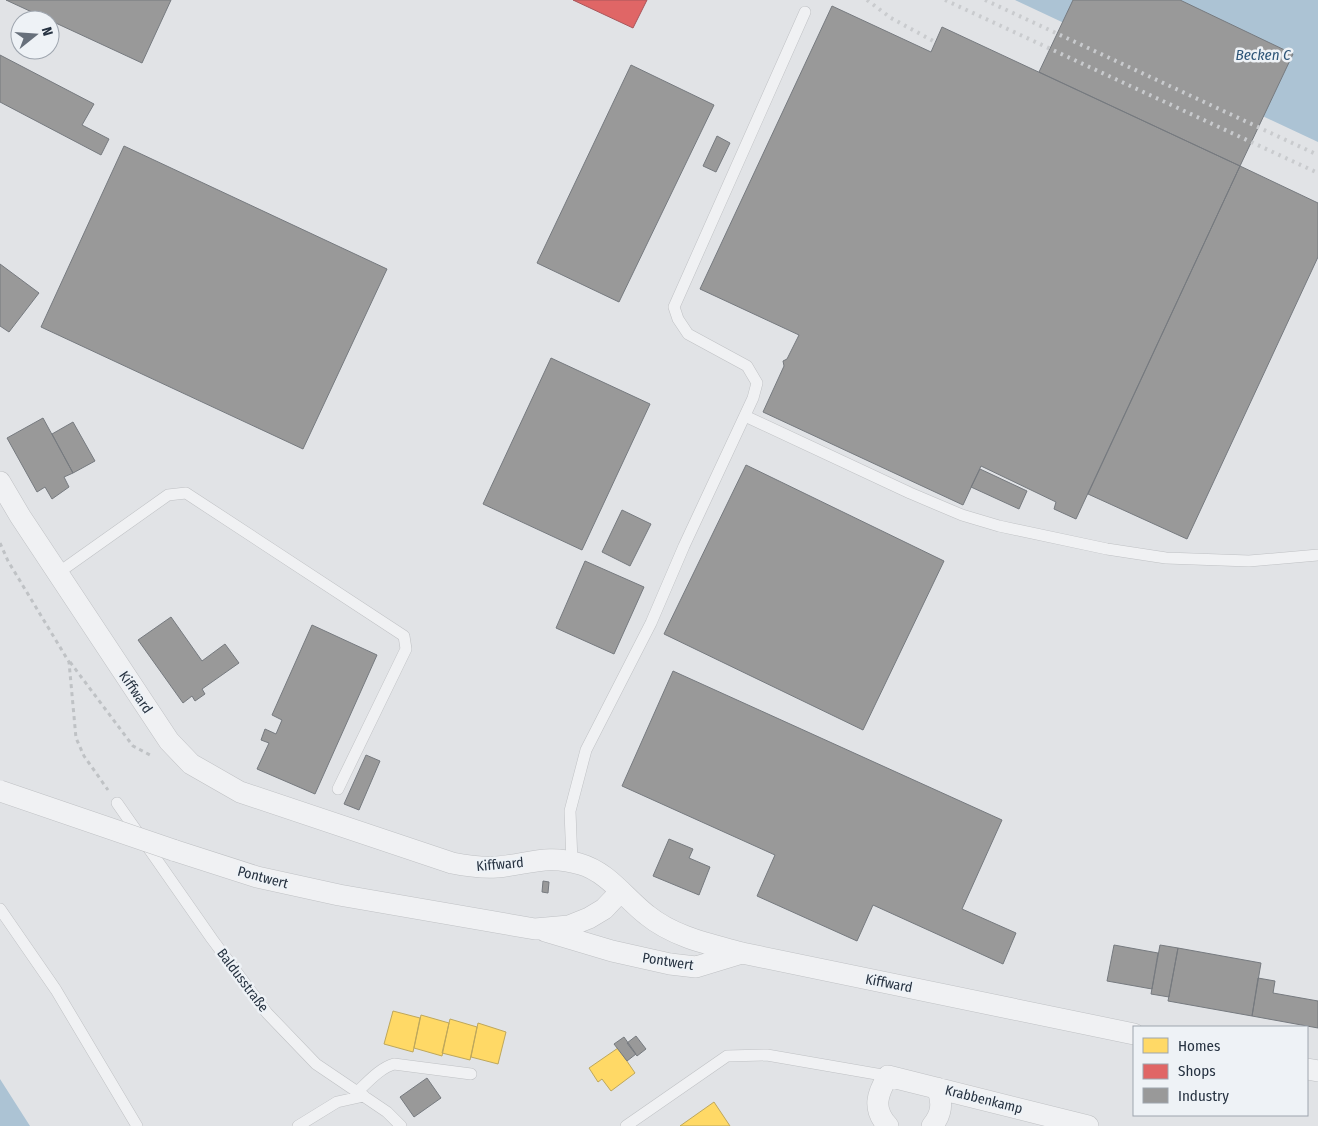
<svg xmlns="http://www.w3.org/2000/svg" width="1318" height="1126" font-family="'Fira Sans Condensed',sans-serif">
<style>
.water{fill:#acc3d4}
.homes{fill:#ffd966;stroke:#bea75b}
.shops{fill:#e06666;stroke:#a8565b}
.industry{fill:#999;stroke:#767a7f}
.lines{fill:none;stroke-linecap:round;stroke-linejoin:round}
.lane-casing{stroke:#bfc1c4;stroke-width:12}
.street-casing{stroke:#bfc1c4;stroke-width:22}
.path{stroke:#bfc2c5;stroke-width:3;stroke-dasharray:4 4;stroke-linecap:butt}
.lane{stroke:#f0f1f3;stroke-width:11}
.street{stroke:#f0f1f3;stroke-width:21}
.rail{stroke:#c9cbce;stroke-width:4;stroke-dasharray:2.5 5;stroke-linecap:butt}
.street-bridge-casing{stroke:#bfc1c4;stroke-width:22;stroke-linecap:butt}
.street-bridge{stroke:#f0f1f3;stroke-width:21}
.labels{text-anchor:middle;stroke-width:5;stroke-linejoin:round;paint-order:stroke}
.street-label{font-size:14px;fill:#263241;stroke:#eef2f6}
.water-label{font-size:15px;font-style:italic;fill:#2d5578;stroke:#eef2f6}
</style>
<rect width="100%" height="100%" fill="#e1e3e6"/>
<path class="water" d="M 1015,0 L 1318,0 L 1318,142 Z
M 0,1079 L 30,1126 L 0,1126 Z"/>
<path class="homes" d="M 393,1011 L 420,1018 L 413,1052 L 384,1044 Z
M 421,1015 L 449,1023 L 442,1056 L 414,1048 Z
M 450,1019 L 477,1027 L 470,1060 L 442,1053 Z
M 478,1023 L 506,1032 L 498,1064 L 471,1057 Z
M 618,1048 L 635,1073 L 611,1091 L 602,1079 L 598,1082 L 589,1068 Z
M 714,1102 L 730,1126 L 680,1126 Z"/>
<path class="shops" d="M 573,0 L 647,0 L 633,28 Z"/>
<path class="industry" d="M 6,0 L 171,0 L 142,63 Z
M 1073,0 L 1180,0 L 1293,54 L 1240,166 L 1039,72 Z
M 832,6 L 931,52 L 942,27 L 1240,166 L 1076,519 L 1054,509 L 1056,502 L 981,466 L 963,505 L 763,412 L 784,366 L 783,361 L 787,359 L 799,335 L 700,289 Z
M 0,55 L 94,104 L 82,125 L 109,139 L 101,155 L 0,102 Z
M 631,65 L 714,105 L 619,302 L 537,263 Z
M 717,136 L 730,143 L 716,172 L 703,166 Z
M 124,146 L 387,269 L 303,449 L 41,327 Z
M 1240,166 L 1318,203 L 1318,257 L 1187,539 L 1088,494 Z
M 0,264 L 39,293 L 9,332 L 0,326 Z
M 551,358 L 650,404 L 582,550 L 483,504 Z
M 43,418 L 73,473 L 64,477 L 69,487 L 52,499 L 45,487 L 37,492 L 7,438 Z
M 73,422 L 95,461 L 73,473 L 52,434 Z
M 746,465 L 944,561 L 863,730 L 664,634 Z
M 980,469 L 1027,491 L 1019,509 L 971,487 Z
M 622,510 L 651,524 L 630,566 L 602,552 Z
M 585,561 L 644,587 L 614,654 L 556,628 Z
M 171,617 L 202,661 L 225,644 L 239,663 L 202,689 L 205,694 L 195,701 L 192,696 L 183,703 L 138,640 Z
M 312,625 L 377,655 L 315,794 L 257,769 L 269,743 L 261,740 L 265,729 L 276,734 L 282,720 L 272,715 Z
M 673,671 L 1002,820 L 962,909 L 1016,933 L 1003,964 L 873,905 L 857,941 L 757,896 L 775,855 L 622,786 Z
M 366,755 L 380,761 L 359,810 L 344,804 Z
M 669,839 L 693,849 L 689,858 L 710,867 L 699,895 L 653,876 Z
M 543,881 L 549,882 L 548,893 L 542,892 Z
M 1114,945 L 1158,953 L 1152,989 L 1107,981 Z
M 1160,945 L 1178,948 L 1169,997 L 1151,994 Z
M 1178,948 L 1261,963 L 1252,1016 L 1168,1001 Z
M 1258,978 L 1275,981 L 1273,993 L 1318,1001 L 1318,1028 L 1252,1016 Z
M 636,1036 L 646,1049 L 637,1056 L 627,1043 Z
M 624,1037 L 636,1054 L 627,1061 L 614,1044 Z
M 427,1078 L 441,1098 L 414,1117 L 400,1097 Z"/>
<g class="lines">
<defs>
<path id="lane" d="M 745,416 L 910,493 L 962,515 L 999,526 L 1107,549 L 1166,558 L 1249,561 L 1318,555
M 58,573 L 168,495 L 186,493 L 404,636 L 406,649 L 338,789
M 117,803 L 212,939 L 267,1013 L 316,1064 L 387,1112 L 401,1126
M 572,862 L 570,811 L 586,750 L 651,623 L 684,546 L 753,398 L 757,383 L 747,366 L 688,334 L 678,319 L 674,307 L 805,12
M 0,909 L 56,990 L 137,1126
M 358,1091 C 368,1082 380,1068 394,1064 L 471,1074
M 298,1126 L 337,1102 L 364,1096
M 626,1126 L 727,1056 L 767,1055 L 888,1076"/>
<path id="street" d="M 0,482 L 20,516 L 169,741 L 191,764 L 240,792 L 452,863 C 467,866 482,868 497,867 C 529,864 548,854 580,864 C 608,872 625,898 647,915 C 674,937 709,944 742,953 L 1134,1034
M 173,850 L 257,877 L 339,895 L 535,929 L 569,926 L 589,918 L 604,909 L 621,891
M 545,931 L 612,951 L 670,964 L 696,967 L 742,953
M 1307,1069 L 1318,1071
M 888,1126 C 872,1109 877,1094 888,1076 L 1088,1126
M 932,1126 C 942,1114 943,1102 937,1088"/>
</defs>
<use href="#lane" class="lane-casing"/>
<use href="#street" class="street-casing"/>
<path class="path" d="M 0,543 L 8,561 L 69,662 L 76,738 L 84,756 L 108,790
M 70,662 L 133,746 L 150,755"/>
<use href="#lane" class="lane"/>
<use href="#street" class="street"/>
<path class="rail" d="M 867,0 L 891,18 L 935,42
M 945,0 L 1318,173
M 985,0 L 1318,155"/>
<defs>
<path id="street-bridge" d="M 0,791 L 173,850"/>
</defs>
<use href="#street-bridge" class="street-bridge-casing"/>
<use href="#street-bridge" class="street-bridge"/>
</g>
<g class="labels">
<g class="street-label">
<text transform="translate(136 692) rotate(56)" y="5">Kiffward</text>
<text transform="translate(500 864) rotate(-5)" y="5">Kiffward</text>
<text transform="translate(263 877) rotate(15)" y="5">Pontwert</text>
<text transform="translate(668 961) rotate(9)" y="5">Pontwert</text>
<text transform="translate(243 980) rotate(53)" y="5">Baldusstraße</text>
<text transform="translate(889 983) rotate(11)" y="5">Kiffward</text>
<text transform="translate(984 1099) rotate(14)" y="5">Krabbenkamp</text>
</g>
<g class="water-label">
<text x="1263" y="60">Becken C</text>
</g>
</g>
<rect x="1133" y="1026" width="175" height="90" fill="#eef2f6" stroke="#9ea5ae"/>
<rect x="1143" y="1038" width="25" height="15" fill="#ffd966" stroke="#9ea5ae"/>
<text x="1178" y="1051" font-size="15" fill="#263241">Homes</text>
<rect x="1143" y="1064" width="25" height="15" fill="#e06666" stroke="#9ea5ae"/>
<text x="1178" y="1076" font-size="15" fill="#263241">Shops</text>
<rect x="1143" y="1088" width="25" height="15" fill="#999999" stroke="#9ea5ae"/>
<text x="1178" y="1101" font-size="15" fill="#263241">Industry</text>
<g transform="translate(35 35) rotate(73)"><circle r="24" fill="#eef2f6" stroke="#9ea5ae"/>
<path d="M0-4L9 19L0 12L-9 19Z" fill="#67707b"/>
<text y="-8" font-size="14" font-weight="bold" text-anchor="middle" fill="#263241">N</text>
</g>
</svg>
